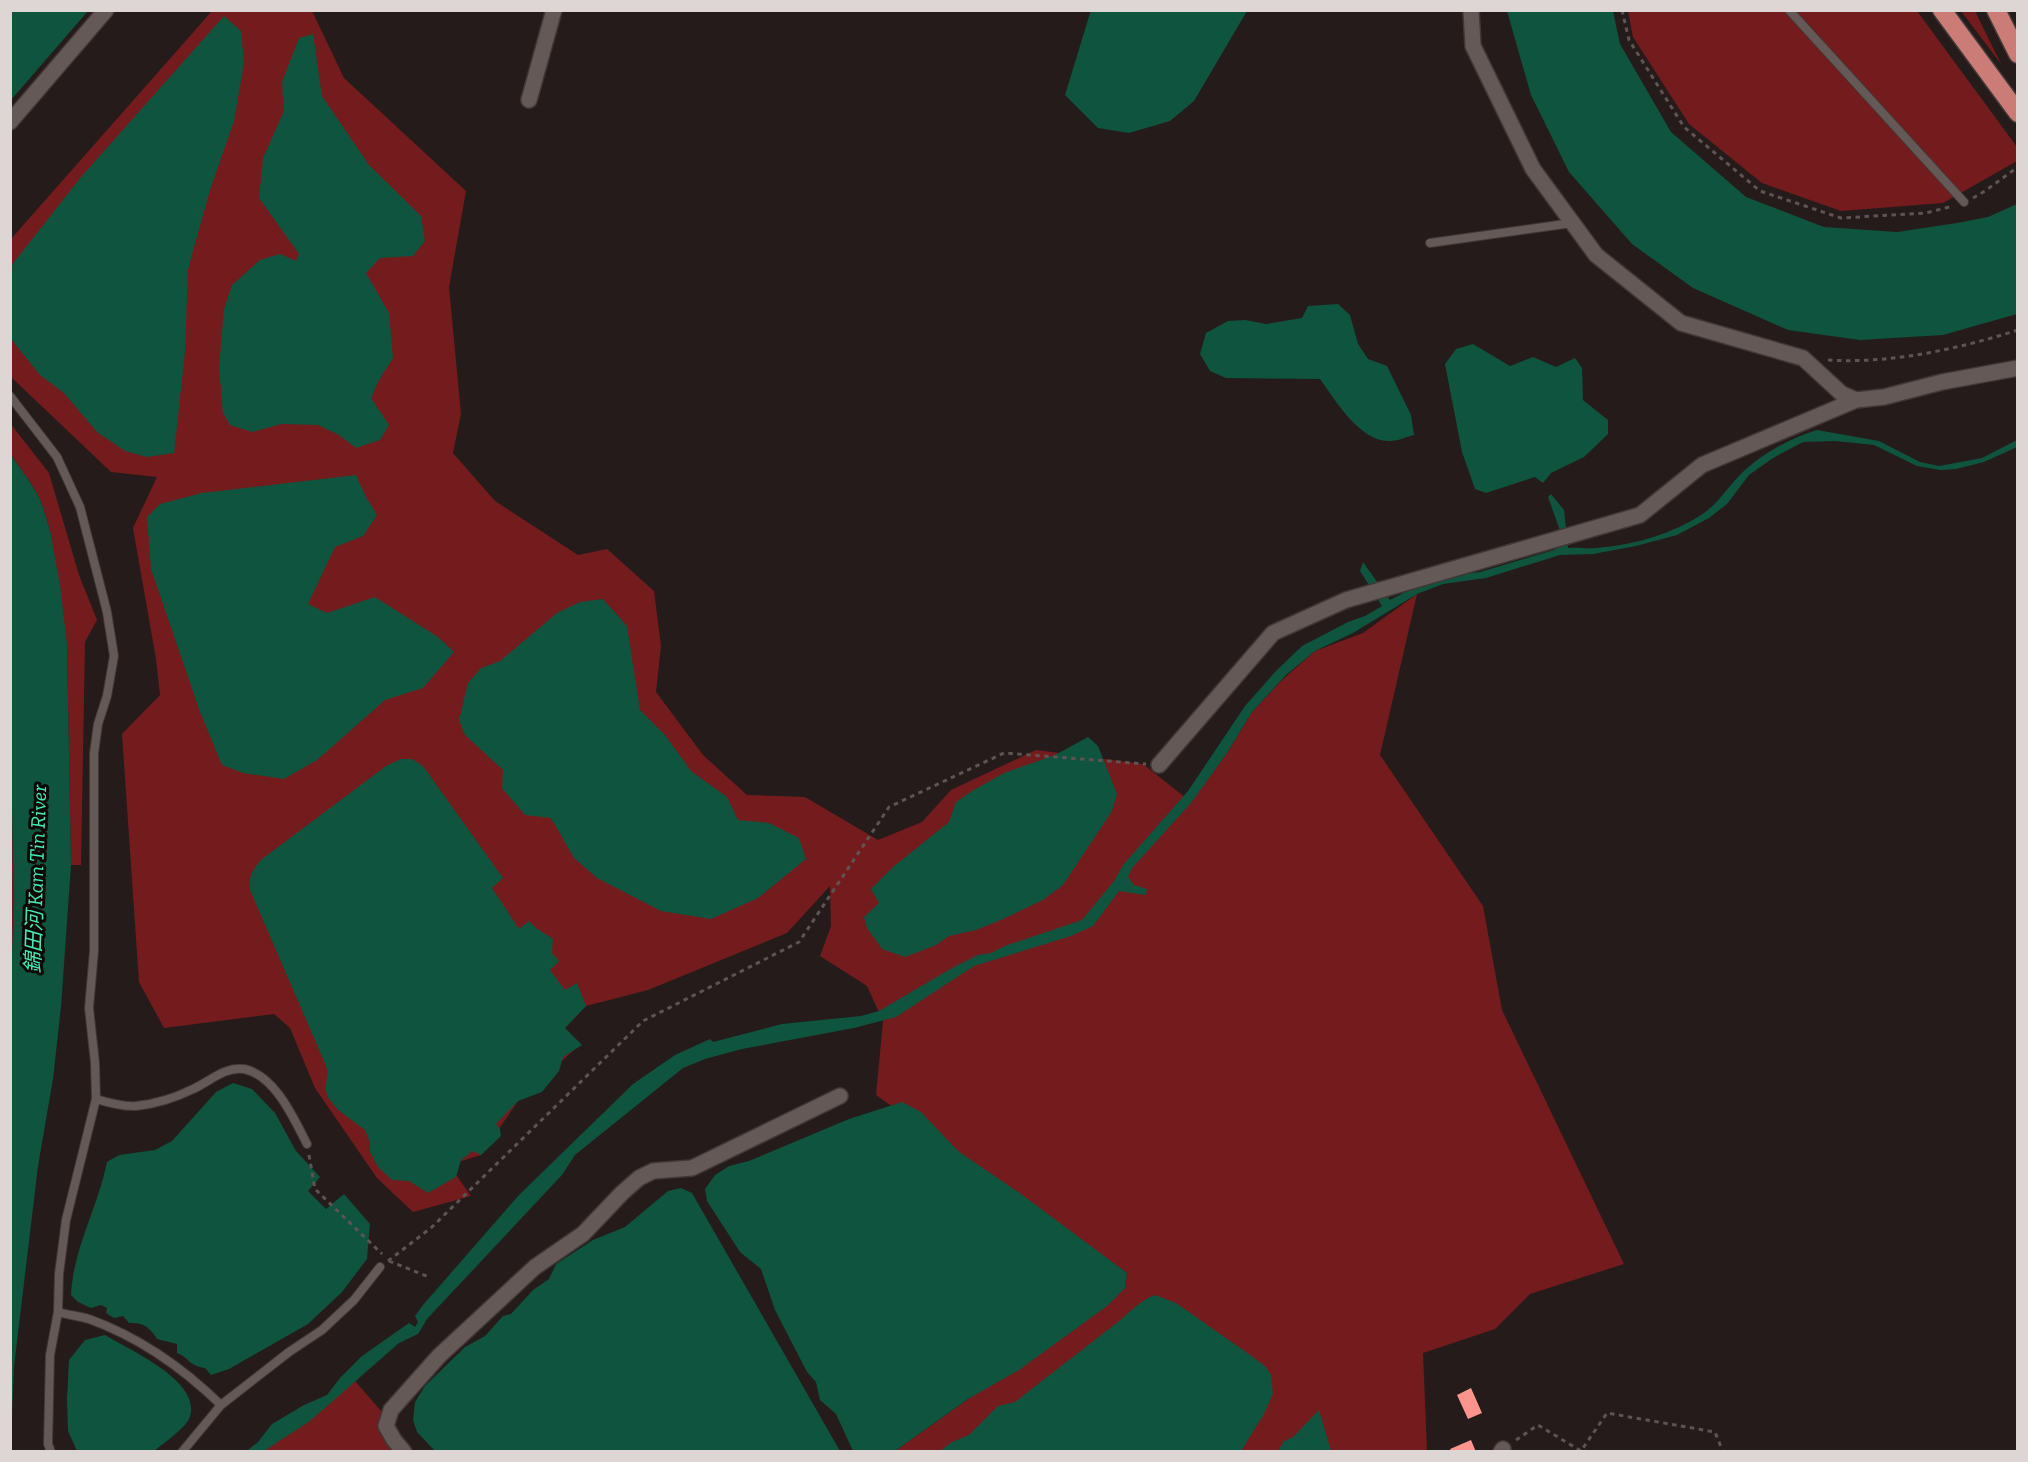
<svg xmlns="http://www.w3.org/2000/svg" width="2028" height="1462" font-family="'Zilla Slab','Noto Sans TC',serif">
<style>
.green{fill:#741c1d}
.water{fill:#0f543e}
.building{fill:#fc948d}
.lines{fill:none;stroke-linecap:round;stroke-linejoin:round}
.lane-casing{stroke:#403837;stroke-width:10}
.street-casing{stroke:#403837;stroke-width:18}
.highway-casing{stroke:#403837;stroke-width:21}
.path{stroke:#5d5453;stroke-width:3;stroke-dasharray:4.5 4.5;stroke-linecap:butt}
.lane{stroke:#655958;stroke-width:8}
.street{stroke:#655958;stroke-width:15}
.highway{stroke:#cb7c76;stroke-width:18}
.labels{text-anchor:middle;stroke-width:6;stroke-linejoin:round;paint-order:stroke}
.water-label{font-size:21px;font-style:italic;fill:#44eab3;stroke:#0b0707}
</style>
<rect width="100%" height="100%" fill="#251b1a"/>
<path class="green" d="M 212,11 L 312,11 L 344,78 L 466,191 L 449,287 L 461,414 L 453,453 L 495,501 L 578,555 L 607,549 L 654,591 L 661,646 L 656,692 L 703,755 L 747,795 L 805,797 L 878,840 L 922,822 L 951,790 L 1036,750 L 1143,764 L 1191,802 L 1227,753 L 1252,712 L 1282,680 L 1315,651 L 1363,633 L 1417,594 L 1380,755 L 1483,906 L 1502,1010 L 1624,1264 L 1530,1294 L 1495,1329 L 1423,1353 L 1427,1451 L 895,1451 L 1125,1288 L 1127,1273 L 876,1095 L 883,1021 L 867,986 L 820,956 L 831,926 L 830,886 L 787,933 L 648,990 L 586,1006 L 565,1028 L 574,1050 L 518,1101 L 481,1155 L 449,1165 L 471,1196 L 413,1212 L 377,1178 L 315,1088 L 290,1028 L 274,1014 L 164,1028 L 139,982 L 122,734 L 160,695 L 156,659 L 133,528 L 157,477 L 111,472 L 11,377 L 11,239 Z
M 1628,11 L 1917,11 L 2017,147 L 2017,161 L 1943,203 L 1841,211 L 1762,183 L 1689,124 L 1633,37 Z
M 1961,11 L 1975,11 L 2001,64 Z
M 10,423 L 49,473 L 79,575 L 97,620 L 85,642 L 81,865 L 71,865 L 67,644 L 50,530 L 40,499 L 30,482 L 11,455 Z
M 10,704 L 14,917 L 11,979 L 10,979 Z
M 355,1381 L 388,1419 L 411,1452 L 262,1452 Z"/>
<path class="water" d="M 11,10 L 88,11 L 11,100 L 10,11 Z
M 1091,10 L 1247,10 L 1247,11 L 1194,101 L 1170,121 L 1129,133 L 1098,128 L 1065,95 Z
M 1507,11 L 1613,11 L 1620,44 L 1671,132 L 1746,197 L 1824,227 L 1897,232 L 1957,223 L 1988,217 L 2017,204 L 2017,314 L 1943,335 L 1860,340 L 1788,330 L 1693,288 L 1632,244 L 1569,172 L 1531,95 Z
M 224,16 L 241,31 L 244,63 L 234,121 L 210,190 L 188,269 L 185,352 L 174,453 L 147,457 L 125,451 L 97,432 L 64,393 L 40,375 L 11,339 L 11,266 L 81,177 Z
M 313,34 L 322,96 L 369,165 L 421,216 L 425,241 L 413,256 L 380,258 L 366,273 L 389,313 L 393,358 L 379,380 L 371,398 L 389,425 L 380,440 L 356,448 L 339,435 L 318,425 L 282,424 L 252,432 L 230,425 L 223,413 L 219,368 L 224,309 L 232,285 L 260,260 L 280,254 L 296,261 L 299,254 L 259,198 L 263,158 L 284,111 L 282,82 L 299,38 Z
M 1338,304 L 1350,315 L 1358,344 L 1368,359 L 1387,366 L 1411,415 L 1414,435 C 1406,437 1398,441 1390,441 C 1361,443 1335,400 1320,379 L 1226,378 L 1210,371 L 1200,354 L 1206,333 L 1228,321 L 1245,320 L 1266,324 L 1302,318 L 1308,306 Z
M 1473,344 L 1510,366 L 1533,357 L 1556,367 L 1575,358 L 1582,368 L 1583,400 L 1608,420 L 1608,434 L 1584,457 L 1551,473 L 1543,483 L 1535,477 L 1486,493 L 1475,489 L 1462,452 L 1445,364 L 1456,349 Z
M 1817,430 L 1879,441 L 1920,462 L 1939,466 L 1982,458 L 2017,440 L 2017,447 L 1984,462 L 1956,469 L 1940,470 L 1917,466 L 1874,445 L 1835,441 L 1803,442 L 1773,458 L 1749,475 L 1727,504 L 1709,518 L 1677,535 L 1636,546 L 1593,554 L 1560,555 L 1486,578 L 1443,584 L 1417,594 L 1353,633 L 1315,651 L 1286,675 L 1252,712 L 1227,753 L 1191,803 L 1132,868 L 1128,877 L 1134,885 L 1147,889 L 1145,895 L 1119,891 L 1093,926 L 1071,936 L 974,966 L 896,1017 L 854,1028 L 742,1049 L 705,1059 L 683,1068 L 575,1155 L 562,1175 L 427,1319 L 418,1334 L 399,1343 L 310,1421 L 264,1451 L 238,1452 L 248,1450 L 258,1442 L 272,1424 L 304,1405 L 327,1395 L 340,1378 L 362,1356 L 409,1323 L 415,1327 L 418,1322 L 415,1316 L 423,1305 L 519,1195 L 633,1084 L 675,1055 L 710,1039 L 713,1042 L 782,1024 L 861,1016 L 879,1011 L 952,968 L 978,955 L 991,953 L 1005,946 L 1082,920 L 1114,881 L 1123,865 L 1188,791 L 1245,706 L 1275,672 L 1302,646 L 1348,622 L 1365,616 L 1382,606 L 1360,571 L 1363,562 L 1390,600 L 1413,588 L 1452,575 L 1480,572 L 1554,550 L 1562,546 L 1563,539 L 1548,497 L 1551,494 L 1564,510 L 1568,548 C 1578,547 1587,549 1596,548 C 1634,545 1673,534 1704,513 C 1721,501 1730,483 1745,470 C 1765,452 1791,438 1817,430 Z
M 11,455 L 30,482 L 40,499 L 50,530 L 60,585 L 67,644 L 71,865 L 61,1007 L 53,1079 L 38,1166 L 14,1367 L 11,1439 L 10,979 L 14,917 L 10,704 Z
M 356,475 L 365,495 L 377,515 L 363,536 L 335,547 L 308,604 L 327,613 L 375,597 L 438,637 L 454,652 L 423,688 L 385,700 L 317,760 L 284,779 L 243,773 L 222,765 L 200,712 L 151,569 L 147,517 L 160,504 L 202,493 Z
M 603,599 L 627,626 L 640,710 L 665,735 L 691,771 L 727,797 L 738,820 L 769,823 L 799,838 L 806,859 L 758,898 L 711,919 L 661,911 L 597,878 L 574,858 L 551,818 L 525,815 L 502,788 L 503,770 L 465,735 L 459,720 L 468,683 L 481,668 L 500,661 L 557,613 L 580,602 Z
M 1088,737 L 1098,746 L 1117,794 L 1112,811 L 1063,885 L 1043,900 L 1001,920 L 976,930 L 949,936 L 936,945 L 905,957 L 882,949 L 867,928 L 864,917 L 879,903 L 871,889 L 893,867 L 949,822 L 956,802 L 972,791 L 1004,773 L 1055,755 Z
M 401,759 L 412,759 L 423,766 L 503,878 L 492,888 L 519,929 L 529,921 L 536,928 L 553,939 L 552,953 L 559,961 L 550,970 L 565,990 L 577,983 L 586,1006 L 565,1028 L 582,1045 L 563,1057 L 559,1071 L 542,1092 L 518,1101 L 496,1124 L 500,1129 L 501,1136 L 481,1155 L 473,1151 L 461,1160 L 456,1177 L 428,1193 L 409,1181 L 392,1180 L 378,1167 L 370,1152 L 370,1142 L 365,1130 L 338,1110 L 329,1099 L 325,1089 L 328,1072 L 324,1061 L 250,890 C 248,876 253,869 262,859 L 386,766 Z
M 233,1083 L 252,1089 L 275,1113 L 296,1151 L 320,1177 L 308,1191 L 326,1209 L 344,1194 L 370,1224 L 367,1259 L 342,1292 L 308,1324 L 229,1369 L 211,1375 L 205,1368 C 187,1365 190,1358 177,1353 L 177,1344 L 157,1339 C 150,1327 143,1322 129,1323 L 123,1316 L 114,1318 L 106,1313 L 107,1308 L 101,1305 L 91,1308 L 78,1302 L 71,1295 C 73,1249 98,1207 107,1162 L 119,1155 L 155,1150 L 172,1141 L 216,1092 Z
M 902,1102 L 921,1112 L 958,1151 L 1021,1194 L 1127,1273 L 1125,1288 L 1107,1306 L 1019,1370 L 968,1399 L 895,1451 L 853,1451 L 836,1414 L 820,1400 L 816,1382 L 807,1372 L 775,1310 L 761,1269 L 740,1252 L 707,1201 L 705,1189 L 715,1175 L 729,1166 L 749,1161 L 849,1119 Z
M 681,1188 L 692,1193 L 840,1451 L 435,1451 L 417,1432 L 413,1420 L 415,1402 L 425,1386 L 465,1347 L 485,1336 L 503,1316 L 511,1314 L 533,1290 L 549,1279 L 556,1264 L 593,1240 L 625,1227 L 668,1191 Z
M 1155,1295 L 1176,1303 L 1253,1357 L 1265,1366 L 1271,1375 L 1273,1394 L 1264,1414 L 1241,1451 L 940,1451 L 952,1442 L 969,1435 L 998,1406 L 1015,1402 C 1048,1376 1081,1351 1114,1325 C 1129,1314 1138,1301 1155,1295 Z
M 105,1335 C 129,1350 205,1382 189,1419 C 185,1428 163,1444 154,1451 L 77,1451 L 68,1431 L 67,1399 L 69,1360 L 85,1340 Z
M 1319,1410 L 1331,1451 L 1278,1451 L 1284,1441 L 1293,1437 Z"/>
<path class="building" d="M 1471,1388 L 1482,1413 L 1468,1419 L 1457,1395 Z
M 1471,1440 L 1476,1452 L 1452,1452 L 1450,1449 Z"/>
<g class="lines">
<defs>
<path id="lane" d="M 1789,10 L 1964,202
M 1430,243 L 1572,223
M 10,396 L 57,457 L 80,507 L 107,612 L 114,656 L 107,696 L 98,724 L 94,753 L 94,951 L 89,1008 L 95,1063 L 96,1099 L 66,1220 L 59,1274 L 58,1312 L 50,1355 L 48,1444 L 51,1452
M 96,1099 C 109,1103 123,1107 136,1106 C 155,1104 177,1097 193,1089 C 209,1082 225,1066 244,1069 C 275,1075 294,1119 307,1144
M 58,1312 C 68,1315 79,1316 89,1319 C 139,1337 184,1369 221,1405
M 182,1452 L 221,1405 L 289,1352 L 322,1330 L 354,1300 L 380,1267"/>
<path id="street" d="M 1471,10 L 1473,46 L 1533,169 L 1596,255 L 1681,323 L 1803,358 L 1842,394 L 1856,400 L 1884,397 L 1942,382 L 2018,368
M 529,100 L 554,10
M 10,122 L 106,10
M 1159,765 L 1273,633 L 1346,600 L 1640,515 L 1702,465 L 1856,400
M 404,1452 L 394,1440 L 386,1426 L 391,1410 L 439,1356 L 535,1267 L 583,1234 L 622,1193 L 639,1178 L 653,1171 L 692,1168 L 840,1096
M 1501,1452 L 1503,1449"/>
<path id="highway" d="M 1942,10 L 2018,113
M 1996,10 L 2018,54"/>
</defs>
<use href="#lane" class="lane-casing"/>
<use href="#street" class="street-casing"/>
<use href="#highway" class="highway-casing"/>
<path class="path" d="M 1622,10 L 1629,40 L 1684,127 L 1760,191 L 1841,218 L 1926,213 L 1953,206
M 1973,198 L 1985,191 L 2015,169 L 2018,172
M 1828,360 C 1891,364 1958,349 2018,330
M 309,1155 L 315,1189 L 382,1254
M 388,1261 L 432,1227 L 643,1021 L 799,942 L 889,807 L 1004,753 L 1146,764
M 389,1261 L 429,1277
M 1516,1440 L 1538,1425 L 1581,1451 L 1607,1413 L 1715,1432 L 1723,1452"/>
<use href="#lane" class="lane"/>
<use href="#street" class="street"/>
<use href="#highway" class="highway"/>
</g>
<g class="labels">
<g class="water-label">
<text transform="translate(36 879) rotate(-88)" y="7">錦田河 Kam Tin River</text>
</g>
</g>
<rect width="2028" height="1462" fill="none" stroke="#ddd6d5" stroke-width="24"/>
</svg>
